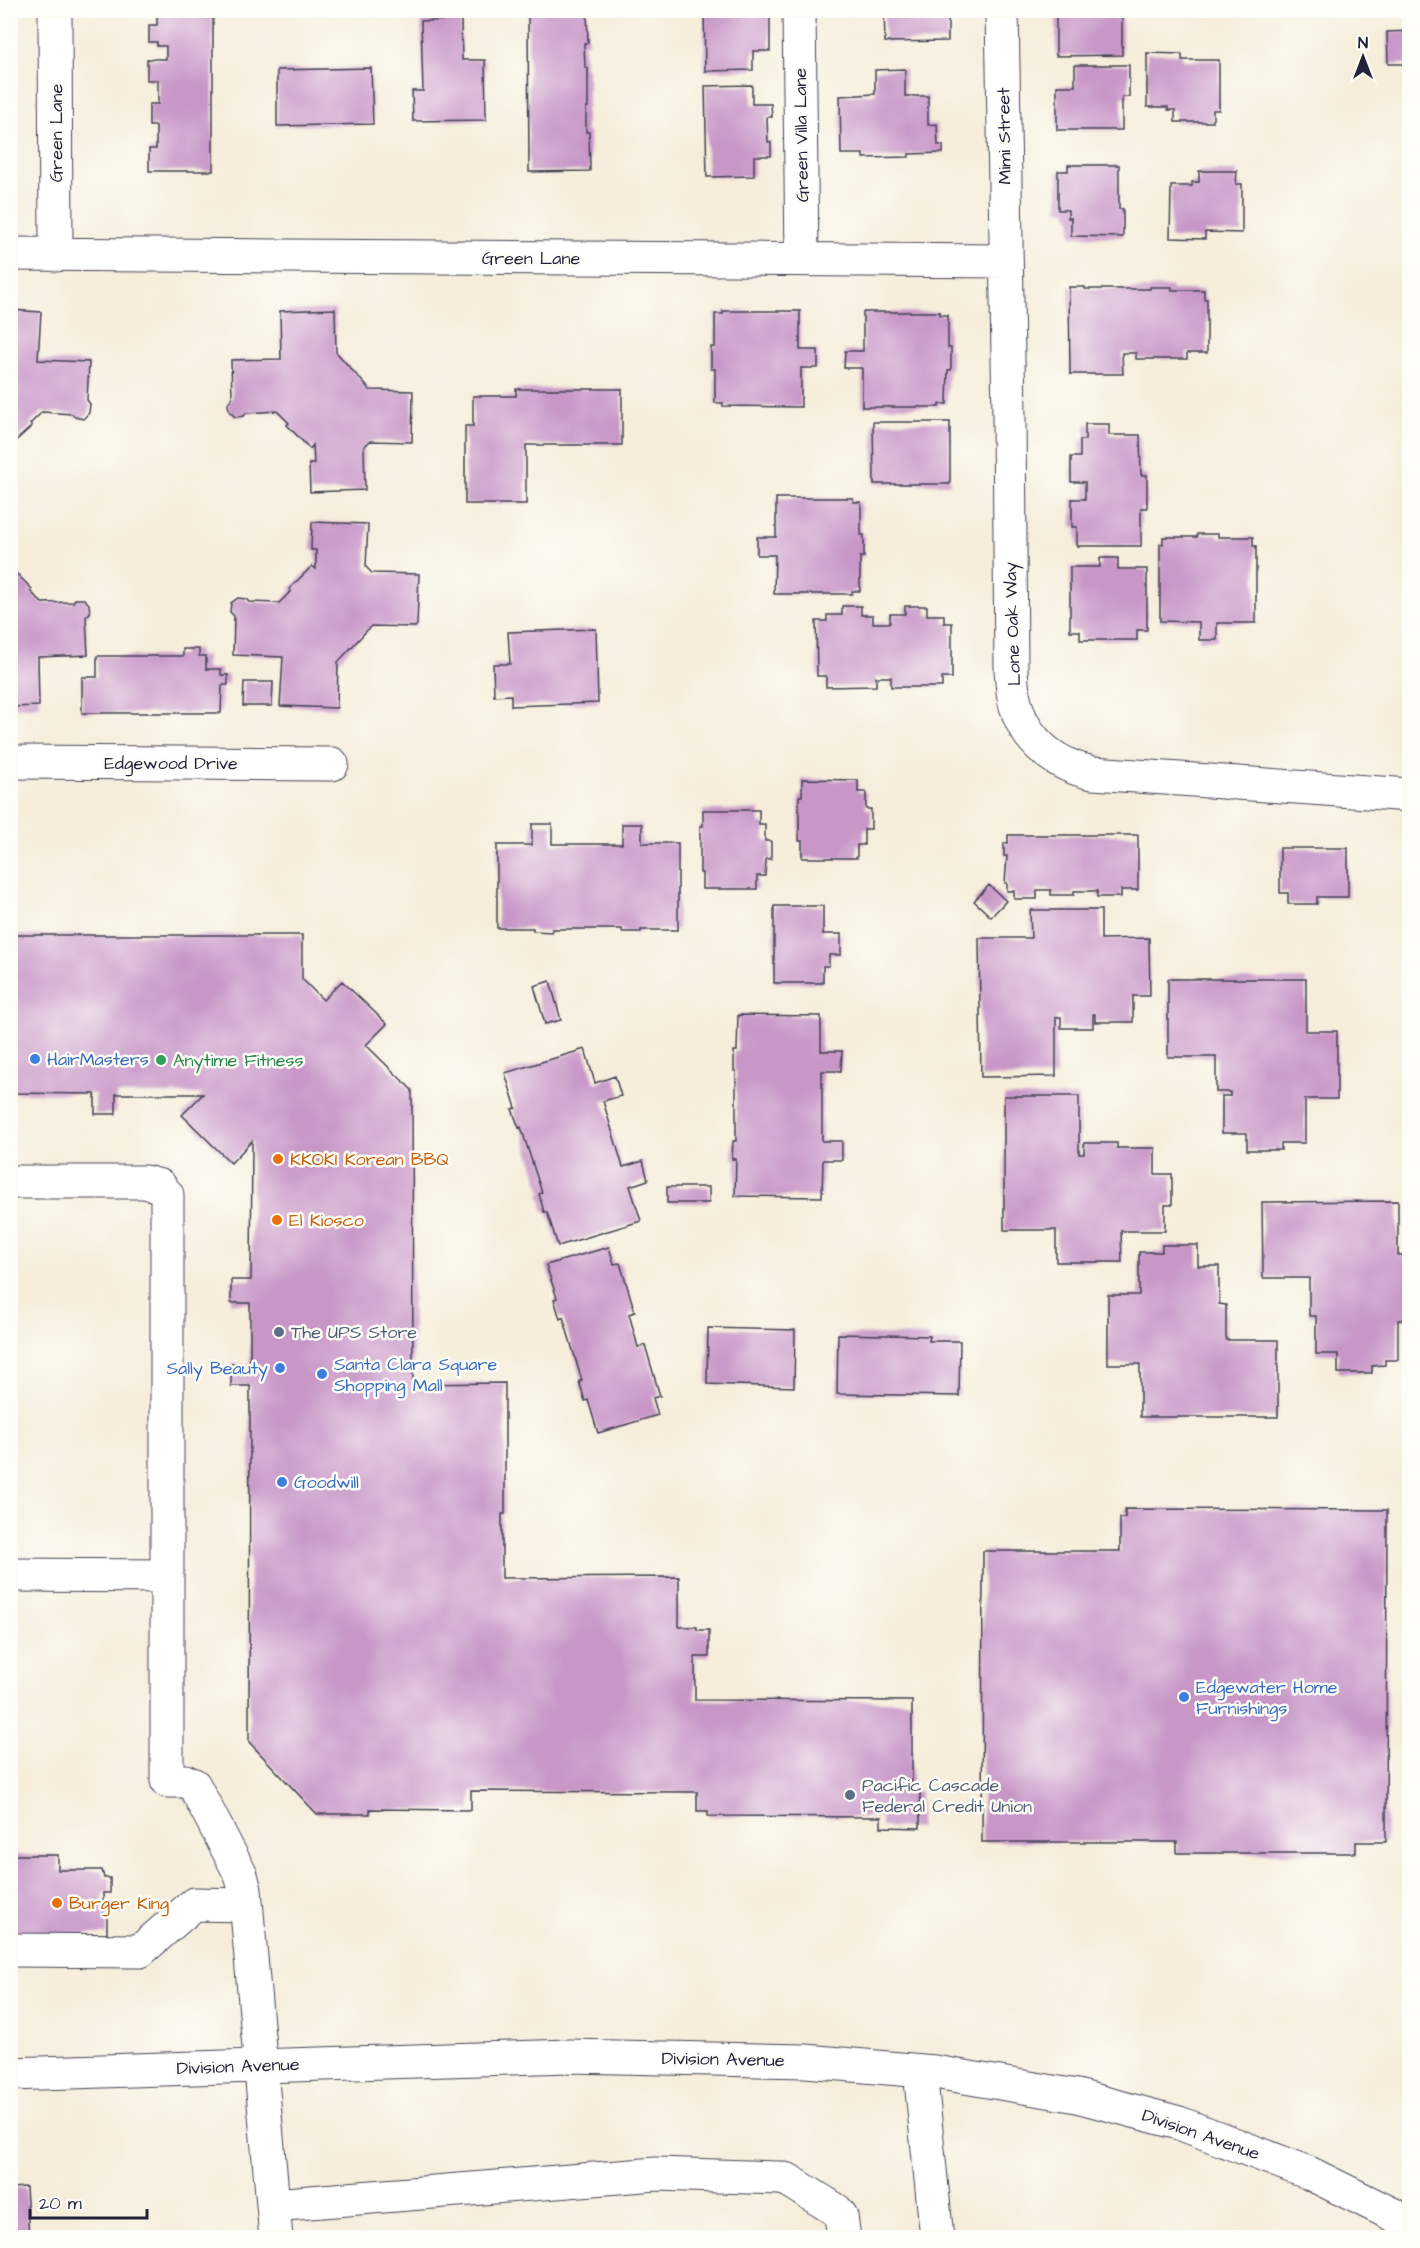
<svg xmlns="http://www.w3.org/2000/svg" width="1420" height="2248" font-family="'Architects Daughter',sans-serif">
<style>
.building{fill:#c897c8}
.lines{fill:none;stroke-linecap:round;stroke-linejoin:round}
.minor-casing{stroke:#424053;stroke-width:35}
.minor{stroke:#fff;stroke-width:33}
.shop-dot{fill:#3f7fe0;stroke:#fdfcf7;stroke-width:2}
.leisure-dot{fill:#2e9e5b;stroke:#fdfcf7;stroke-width:2}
.food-dot{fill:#e8710a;stroke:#fdfcf7;stroke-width:2}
.service-dot{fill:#5c6f8a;stroke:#fdfcf7;stroke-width:2}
.labels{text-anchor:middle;stroke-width:5;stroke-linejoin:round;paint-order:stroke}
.street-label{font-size:18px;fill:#22223b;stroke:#fdfcf7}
.shop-label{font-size:18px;fill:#366cbe;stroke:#fdfcf7;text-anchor:start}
.leisure-label{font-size:18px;fill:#27864d;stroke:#fdfcf7;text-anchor:start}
.food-label{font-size:18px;fill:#c56008;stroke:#fdfcf7;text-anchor:start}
.service-label{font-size:18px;fill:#4e5e75;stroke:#fdfcf7;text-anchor:start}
</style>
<rect width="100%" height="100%" fill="#fdfcf7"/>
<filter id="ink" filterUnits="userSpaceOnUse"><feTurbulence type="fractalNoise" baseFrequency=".0167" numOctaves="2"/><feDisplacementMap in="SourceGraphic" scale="12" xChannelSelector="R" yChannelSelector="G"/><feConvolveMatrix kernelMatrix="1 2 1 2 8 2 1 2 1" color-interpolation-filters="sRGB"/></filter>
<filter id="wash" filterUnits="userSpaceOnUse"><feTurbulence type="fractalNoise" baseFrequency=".008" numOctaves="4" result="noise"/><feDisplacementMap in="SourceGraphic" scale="24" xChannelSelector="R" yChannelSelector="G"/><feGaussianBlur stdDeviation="1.35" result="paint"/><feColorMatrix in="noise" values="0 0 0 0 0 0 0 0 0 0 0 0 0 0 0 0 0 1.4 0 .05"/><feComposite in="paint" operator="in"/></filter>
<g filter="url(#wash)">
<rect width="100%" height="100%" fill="#f6edda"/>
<g id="blocks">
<path class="building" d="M 157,10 L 213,10 L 213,171 L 149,171 L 149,149 L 156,149 L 156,126 L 149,126 L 149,104 L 158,104 L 158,80 L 147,80 L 147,59 L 166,59 L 166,46 L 157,46 L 157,42 L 149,42 L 149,25 L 157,25 Z
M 528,10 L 587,10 L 588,43 L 584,43 L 585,68 L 588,68 L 588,107 L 586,107 L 586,132 L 589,132 L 590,171 L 529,172 Z
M 704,10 L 770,10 L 770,51 L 753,51 L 753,70 L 705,71 Z
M 884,10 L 948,10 L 948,41 L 885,42 Z
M 1056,10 L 1122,10 L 1122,55 L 1056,56 Z
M 461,20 L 462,60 L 485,60 L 486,120 L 413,121 L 412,91 L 423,91 L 421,21 Z
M 1410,31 L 1410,64 L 1388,64 L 1387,32 Z
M 1147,53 L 1182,54 L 1182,60 L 1219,60 L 1219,110 L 1213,110 L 1213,122 L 1175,122 L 1175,110 L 1168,110 L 1168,107 L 1147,107 Z
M 1075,65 L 1129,65 L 1129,97 L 1122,97 L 1122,130 L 1057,130 L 1057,86 L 1075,86 Z
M 371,68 L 373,124 L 277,126 L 277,70 Z
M 905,69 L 905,96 L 928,96 L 928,125 L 937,124 L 938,145 L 943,145 L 943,153 L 909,154 L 909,157 L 863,158 L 863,154 L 841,154 L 840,96 L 875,94 L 875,70 Z
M 752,85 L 752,104 L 771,104 L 772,117 L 767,117 L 768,142 L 771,142 L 771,156 L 754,156 L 754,176 L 707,177 L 705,86 Z
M 1068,165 L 1119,165 L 1119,209 L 1123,209 L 1123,237 L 1071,236 L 1071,218 L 1068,218 L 1068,210 L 1058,210 L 1058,171 L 1068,171 Z
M 1199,171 L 1237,171 L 1236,184 L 1242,184 L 1242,233 L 1205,232 L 1205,239 L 1170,238 L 1171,186 L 1192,186 L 1192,182 L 1199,182 Z
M 1069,287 L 1085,287 L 1085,289 L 1150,289 L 1150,287 L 1172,287 L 1172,290 L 1204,290 L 1204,299 L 1207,299 L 1207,353 L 1187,353 L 1187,359 L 1136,359 L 1136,353 L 1122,353 L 1123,374 L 1070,374 Z
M 335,309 L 336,352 L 370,390 L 413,391 L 412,442 L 370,441 L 364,447 L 365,490 L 310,492 L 309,464 L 314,464 L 313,445 L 310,449 L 287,425 L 289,423 L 277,411 L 246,413 L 244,416 L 235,417 L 229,411 L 228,403 L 232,398 L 231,360 L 281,359 L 280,311 Z
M 10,310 L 41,312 L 38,360 L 89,362 L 87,400 L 90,404 L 89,413 L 83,419 L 75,417 L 72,414 L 42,412 L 30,424 L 32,426 L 10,446 Z
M 723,311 L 800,311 L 800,350 L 818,350 L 818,368 L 801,368 L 801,407 L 723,406 L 723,403 L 715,403 L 715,369 L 711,369 L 711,347 L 715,347 L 715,314 L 723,314 Z
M 863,312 L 940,312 L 940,315 L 948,315 L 948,348 L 951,348 L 951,370 L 948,370 L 947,404 L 939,404 L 939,407 L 862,407 L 862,368 L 844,368 L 845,351 L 863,351 Z
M 516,389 L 622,389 L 622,445 L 526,445 L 526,504 L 465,504 L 465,426 L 473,426 L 473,396 L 516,396 Z
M 873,422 L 950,422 L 950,484 L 874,484 Z
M 1085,424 L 1109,424 L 1109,435 L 1140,435 L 1141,475 L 1147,475 L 1147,508 L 1141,508 L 1141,546 L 1077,546 L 1077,527 L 1072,527 L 1072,499 L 1085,499 L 1085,482 L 1071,482 L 1071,457 L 1080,457 L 1080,440 L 1085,440 Z
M 776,498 L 853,498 L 853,502 L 861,502 L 861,535 L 864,535 L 864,557 L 860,557 L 860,591 L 852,591 L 852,594 L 774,594 L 775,555 L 757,555 L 757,537 L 776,537 Z
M 312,522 L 368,524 L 366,567 L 372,573 L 419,574 L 417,625 L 415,627 L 371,626 L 338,662 L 337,708 L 280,706 L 283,657 L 233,655 L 234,616 L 230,612 L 231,603 L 238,598 L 246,599 L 249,602 L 279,603 L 291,591 L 289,589 L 312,566 L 316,569 L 316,550 L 311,550 Z
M 1197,534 L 1218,534 L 1218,537 L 1253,537 L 1253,546 L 1256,546 L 1256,623 L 1217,623 L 1217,640 L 1199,640 L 1199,622 L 1160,621 L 1160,544 L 1163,544 L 1163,537 L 1197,537 Z
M 1100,558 L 1118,558 L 1118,569 L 1147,569 L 1147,630 L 1137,630 L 1137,640 L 1080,640 L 1080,631 L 1070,631 L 1070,567 L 1100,567 Z
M 10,567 L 32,589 L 30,591 L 42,603 L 73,602 L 75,599 L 84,599 L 89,604 L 90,613 L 86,617 L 88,655 L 38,657 L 39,706 L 10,707 Z
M 842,606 L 861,606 L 861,615 L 873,615 L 873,623 L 890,623 L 890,614 L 905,614 L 905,606 L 927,606 L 927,615 L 944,615 L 944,623 L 952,623 L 952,678 L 942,678 L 942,687 L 891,687 L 891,677 L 876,677 L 876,686 L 826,687 L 826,676 L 817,676 L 816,621 L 827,621 L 827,615 L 842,615 Z
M 596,629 L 598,703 L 511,706 L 511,695 L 494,696 L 493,664 L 510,664 L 508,632 Z
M 183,649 L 199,649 L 199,656 L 206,656 L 206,669 L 221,669 L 221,675 L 228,675 L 228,685 L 222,685 L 221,713 L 82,713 L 82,677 L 97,677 L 97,656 L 183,656 Z
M 244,682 L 273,682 L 272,706 L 243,706 Z
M 802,779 L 858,780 L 858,792 L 866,792 L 866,809 L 871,809 L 871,829 L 864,829 L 864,845 L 857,845 L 857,858 L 802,858 L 802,841 L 799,841 L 799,796 L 802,796 Z
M 703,810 L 759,810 L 759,824 L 765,824 L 765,841 L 771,841 L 771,859 L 766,859 L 765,876 L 757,876 L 757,889 L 702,889 L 702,873 L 700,873 L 700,826 L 703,826 Z
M 532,824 L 552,824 L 552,844 L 622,844 L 622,824 L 642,824 L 642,843 L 678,843 L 678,930 L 641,930 L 641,932 L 622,932 L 622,929 L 552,929 L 552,932 L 533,931 L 533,928 L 497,928 L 497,845 L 532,845 Z
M 1008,835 L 1138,835 L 1138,890 L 1121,890 L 1121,897 L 1097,897 L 1097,891 L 1074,891 L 1074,895 L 1051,895 L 1051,890 L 1037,890 L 1037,899 L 1014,899 L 1014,891 L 1007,891 L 1007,883 L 1005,883 L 1007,856 L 1004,856 L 1004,843 L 1008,843 Z
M 1280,848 L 1348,848 L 1348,897 L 1317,897 L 1317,904 L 1288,904 L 1288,893 L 1280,893 Z
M 989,885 L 1006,901 L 991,917 L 974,901 Z
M 774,906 L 823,906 L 823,934 L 841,934 L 841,955 L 829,955 L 829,966 L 823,966 L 823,983 L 774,983 Z
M 1030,910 L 1101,910 L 1101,939 L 1149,938 L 1150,996 L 1133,996 L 1133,1022 L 1095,1022 L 1095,1014 L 1093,1014 L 1093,1028 L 1061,1028 L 1061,1017 L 1056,1017 L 1056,1076 L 981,1077 L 979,938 L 1031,938 Z
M 10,935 L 302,935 L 302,979 L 323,1000 L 342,981 L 387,1024 L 366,1045 L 412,1090 L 413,1384 L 505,1383 L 505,1514 L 502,1514 L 502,1578 L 679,1577 L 679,1627 L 697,1627 L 697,1630 L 709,1630 L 709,1657 L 695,1657 L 695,1700 L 912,1701 L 912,1791 L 920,1791 L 920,1828 L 881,1827 L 881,1817 L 708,1816 L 708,1811 L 697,1811 L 697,1792 L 471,1791 L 471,1810 L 370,1809 L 370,1814 L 317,1814 L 249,1742 L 250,1386 L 231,1386 L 231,1364 L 250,1364 L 250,1303 L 231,1303 L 231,1280 L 251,1280 L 252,1141 L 231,1163 L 182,1115 L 203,1094 L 116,1094 L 116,1114 L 95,1114 L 95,1094 L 10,1093 Z
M 1168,979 L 1306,979 L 1306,1031 L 1337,1031 L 1337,1099 L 1305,1099 L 1305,1143 L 1281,1143 L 1281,1150 L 1247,1150 L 1247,1133 L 1222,1133 L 1222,1096 L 1230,1096 L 1230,1092 L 1216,1092 L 1216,1057 L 1168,1057 Z
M 550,981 L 561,1020 L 545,1024 L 534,986 Z
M 738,1015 L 821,1016 L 821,1051 L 842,1051 L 841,1071 L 822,1071 L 822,1141 L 842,1141 L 842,1160 L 823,1160 L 822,1197 L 735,1196 L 736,1159 L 732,1159 L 733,1141 L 736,1141 L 736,1071 L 734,1071 L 734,1051 L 737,1051 Z
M 585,1049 L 595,1083 L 615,1076 L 621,1096 L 603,1101 L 623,1167 L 643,1161 L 648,1180 L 630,1186 L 641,1221 L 558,1246 L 547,1212 L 544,1212 L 539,1194 L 542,1193 L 521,1127 L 519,1128 L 512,1109 L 516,1108 L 505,1073 Z
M 1004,1096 L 1079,1096 L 1079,1154 L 1084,1154 L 1084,1143 L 1117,1143 L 1117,1148 L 1155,1148 L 1155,1174 L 1172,1174 L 1172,1205 L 1165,1205 L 1165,1231 L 1121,1231 L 1122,1262 L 1056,1262 L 1056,1230 L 1004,1230 Z
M 667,1187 L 709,1187 L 709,1203 L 667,1203 Z
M 1398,1201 L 1398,1255 L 1410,1255 L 1410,1320 L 1398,1320 L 1398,1360 L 1385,1360 L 1385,1365 L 1372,1366 L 1372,1373 L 1338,1373 L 1338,1354 L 1316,1354 L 1316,1316 L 1309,1316 L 1309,1278 L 1263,1278 L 1262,1202 Z
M 1162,1245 L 1198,1245 L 1198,1266 L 1219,1266 L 1219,1304 L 1226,1305 L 1226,1340 L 1278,1340 L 1278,1417 L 1140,1417 L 1140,1364 L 1108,1364 L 1108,1295 L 1139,1295 L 1139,1252 L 1162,1252 Z
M 609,1247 L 614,1264 L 620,1263 L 635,1312 L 629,1314 L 638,1347 L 645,1345 L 660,1396 L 653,1398 L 658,1415 L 598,1433 L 588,1400 L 585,1401 L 579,1381 L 582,1381 L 563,1317 L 560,1319 L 554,1299 L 557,1298 L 546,1265 Z
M 708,1328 L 795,1330 L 794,1387 L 707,1384 Z
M 838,1334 L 930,1336 L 929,1341 L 960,1341 L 959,1396 L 837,1394 Z
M 1125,1509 L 1387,1510 L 1386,1842 L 1356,1842 L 1356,1853 L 1177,1853 L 1177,1842 L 982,1842 L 983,1551 L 1120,1551 L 1120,1518 L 1125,1518 Z
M 10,1855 L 58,1855 L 58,1870 L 102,1870 L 104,1878 L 110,1878 L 110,1893 L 103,1893 L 103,1914 L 107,1914 L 107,1934 L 85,1934 L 85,1937 L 12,1937 Z
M 26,2187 L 29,2238 L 10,2238 L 10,2188 Z"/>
</g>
</g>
<g filter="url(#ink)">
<use href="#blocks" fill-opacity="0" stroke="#424053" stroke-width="1.5"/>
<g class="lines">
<defs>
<path id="minor" d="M 55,10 L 56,255
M 799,10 L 802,259
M 1002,10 L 1009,415 L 1011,669 C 1012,681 1012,694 1016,706 C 1026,742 1057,766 1093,773 L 1410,795
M 10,254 L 1006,261
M 10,762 L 332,764
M 10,1182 L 145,1182 L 160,1186 L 167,1195 L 167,1781 L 185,1781 L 194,1785 L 241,1875 L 245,1890 L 276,2238
M 10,1575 L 167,1576
M 10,1950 L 140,1951 L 194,1904 L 246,1905
M 920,2071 L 937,2238
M 10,2074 L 569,2056 L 806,2061 L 935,2072 L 1077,2096 L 1179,2123 L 1309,2173 L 1410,2223
M 273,2205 L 656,2174 L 780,2178 L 788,2180 L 836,2210 L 841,2216 L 844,2238"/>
</defs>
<use href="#minor" class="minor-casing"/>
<use href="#minor" class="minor"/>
</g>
</g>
<g class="shop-dot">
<circle cx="35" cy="1059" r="6"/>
<circle cx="280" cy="1368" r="6"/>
<circle cx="322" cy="1374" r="6"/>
<circle cx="282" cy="1482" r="6"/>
<circle cx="1184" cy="1697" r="6"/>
</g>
<circle class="leisure-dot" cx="161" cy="1060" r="6"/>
<g class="food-dot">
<circle cx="278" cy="1159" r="6"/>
<circle cx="277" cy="1220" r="6"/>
<circle cx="57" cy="1903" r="6"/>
</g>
<g class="service-dot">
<circle cx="279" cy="1332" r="6"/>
<circle cx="850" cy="1795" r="6"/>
</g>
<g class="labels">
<g class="street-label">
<text transform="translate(56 133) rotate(-90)" y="6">Green Lane</text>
<text transform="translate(801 135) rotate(-91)" y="6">Green Villa Lane</text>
<text transform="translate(1004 136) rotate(-91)" y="6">Mimi Street</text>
<text x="531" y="264">Green Lane</text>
<text transform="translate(1012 624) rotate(-92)" y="6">Lone Oak Way</text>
<text x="171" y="769">Edgewood Drive</text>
<text transform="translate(723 2059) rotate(1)" y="6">Division Avenue</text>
<text transform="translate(238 2066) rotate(-2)" y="6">Division Avenue</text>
<text transform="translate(1201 2134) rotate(19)" y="6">Division Avenue</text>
</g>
<g class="shop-label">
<text x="47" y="1065">HairMasters</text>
<text x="334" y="1370">Santa Clara Square<tspan x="334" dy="21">Shopping Mall</tspan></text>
<text x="268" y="1374" text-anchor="end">Sally Beauty</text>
<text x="294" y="1488">Goodwill</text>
<text x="1196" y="1693">Edgewater Home<tspan x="1196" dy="21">Furnishings</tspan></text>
</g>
<g class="leisure-label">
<text x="173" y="1066">Anytime Fitness</text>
</g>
<g class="food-label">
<text x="290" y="1165">KKOKI Korean BBQ</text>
<text x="289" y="1226">El Kiosco</text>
<text x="69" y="1909">Burger King</text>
</g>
<g class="service-label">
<text x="291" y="1338">The UPS Store</text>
<text x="862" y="1791">Pacific Cascade<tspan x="862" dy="21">Federal Credit Union</tspan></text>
</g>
</g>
<rect width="1420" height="2248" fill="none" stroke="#fdfcf7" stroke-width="36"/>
<g transform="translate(1363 57)" stroke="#fdfcf7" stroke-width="4.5" paint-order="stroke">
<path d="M0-4.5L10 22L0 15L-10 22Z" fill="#22223b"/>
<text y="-9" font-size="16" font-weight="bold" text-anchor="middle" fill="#22223b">N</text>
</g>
<path d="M30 2209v9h117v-9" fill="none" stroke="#22223b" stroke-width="3"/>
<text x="39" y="2209" font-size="18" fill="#22223b" stroke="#fdfcf7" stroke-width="4.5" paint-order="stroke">20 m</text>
</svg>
